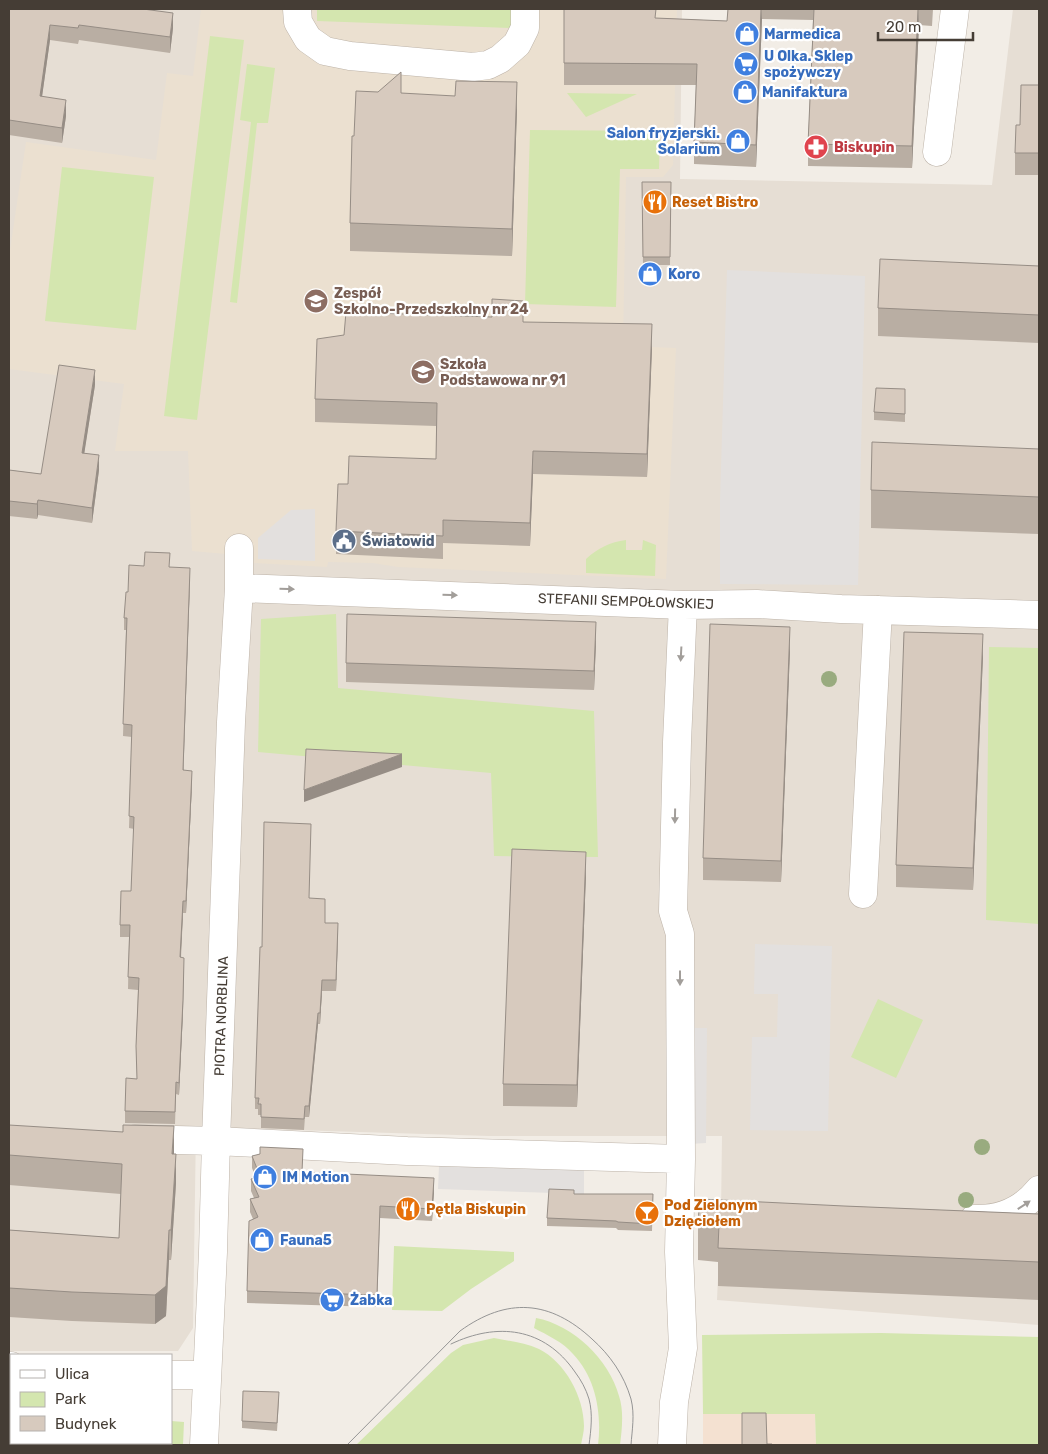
<svg xmlns="http://www.w3.org/2000/svg" width="1048" height="1454" font-family="Rubik,sans-serif">
<style>
.residential{fill:#e6ded4}
.commercial{fill:#f4e1d1}
.education{fill:#ebe0d0}
.green{fill:#d4e6af}
.parking{fill:#e3e0de}
.lines{fill:none;stroke-linecap:round;stroke-linejoin:round}
.minor-casing{stroke:#bdb3a8;stroke-width:29}
.minor{stroke:#fff;stroke-width:28}
.tram{stroke:#959595;stroke-width:1}
.tree{fill:#99ab7f}
.wall{fill:#b9aea3}
.shaded-wall{fill:#968d85}
.building{fill:#d7cabe;stroke:#968d85}
.oneway{fill:#a29e9a}
.labels{text-anchor:middle;stroke-width:4.5;stroke-linejoin:round;paint-order:stroke}
.shop-label{font-size:14px;font-weight:bold;fill:#366cbe;stroke:#fff;text-anchor:start}
.health-label{font-size:14px;font-weight:bold;fill:#be3a42;stroke:#fff;text-anchor:start}
.food-label{font-size:14px;font-weight:bold;fill:#c56008;stroke:#fff;text-anchor:start}
.education-label{font-size:14px;font-weight:bold;fill:#785e54;stroke:#fff;text-anchor:start}
.service-label{font-size:14px;font-weight:bold;fill:#4e5e75;stroke:#fff;text-anchor:start}
.street-label{font-size:14px;fill:#453d35;stroke:#fff}
</style>
<rect width="100%" height="100%" fill="#f2ede6"/>
<path class="residential" d="M 9,9 L 682,9 L 680,179 L 992,185 L 1013,9 L 1039,9 L 1039,1325 L 717,1300 L 721,1212 L 722,1136 L 489,1136 L 196,1127 L 193,1328 L 178,1351 L 9,1351 Z"/>
<path class="commercial" d="M 703,1414 L 815,1414 L 816,1445 L 703,1445 Z"/>
<path class="education" d="M 201,9 L 677,9 L 673,165 L 663,177 L 626,177 L 623,346 L 676,348 L 666,579 L 398,567 L 373,563 L 328,562 L 327,567 L 254,563 L 254,549 L 231,547 L 226,554 L 192,551 L 188,451 L 115,451 L 124,384 L 9,369 L 9,257 L 26,142 L 156,160 L 167,73 L 193,76 Z"/>
<path class="green" d="M 317,9 L 513,9 L 513,28 L 317,21 Z
M 210,36 L 244,40 L 197,420 L 164,416 Z
M 247,64 L 275,68 L 268,123 L 257,123 L 237,303 L 230,302 L 251,122 L 240,120 Z
M 567,93 L 637,94 L 586,117 Z
M 530,130 L 660,131 L 659,169 L 620,169 L 616,307 L 525,304 Z
M 62,167 L 154,177 L 136,330 L 45,321 Z
M 626,540 L 626,550 L 642,550 L 643,540 L 656,545 L 655,576 L 586,573 L 586,559 C 598,548 610,542 626,540 Z
M 336,614 L 338,688 L 594,711 L 598,857 L 494,856 L 491,773 L 258,752 L 261,619 Z
M 989,647 L 1039,648 L 1039,924 L 986,920 Z
M 878,999 L 923,1020 L 896,1078 L 851,1057 Z
M 394,1246 L 514,1252 L 514,1261 L 471,1289 L 442,1311 L 392,1310 Z
M 536,1318 C 573,1325 609,1359 619,1396 C 624,1411 622,1429 620,1445 L 598,1445 C 602,1414 596,1378 573,1354 C 563,1342 547,1335 534,1328 Z
M 881,1333 L 1039,1337 L 1039,1445 L 816,1445 L 815,1414 L 703,1414 L 702,1335 Z
M 494,1338 C 509,1341 525,1343 539,1349 C 565,1362 584,1397 584,1426 C 584,1432 582,1439 581,1445 L 356,1445 L 451,1353 L 463,1345 Z
M 9,1409 L 11,1409 L 11,1443 L 171,1443 L 171,1421 L 184,1422 L 183,1445 L 9,1445 Z"/>
<path class="parking" d="M 727,270 L 865,276 L 858,585 L 720,584 L 720,501 Z
M 315,509 L 315,561 L 258,559 L 258,538 L 291,510 Z
M 755,944 L 832,946 L 828,1131 L 750,1130 L 752,1037 L 777,1037 L 778,994 L 754,994 Z
M 690,1028 L 707,1028 L 706,1143 L 689,1144 Z
M 439,1166 L 584,1170 L 584,1194 L 438,1189 Z"/>
<g class="lines">
<defs>
<path id="minor" d="M 297,9 L 298,22 L 308,39 L 325,51 L 350,56 L 473,67 L 488,65 L 500,59 L 517,44 L 525,28 L 525,9
M 937,152 L 955,9
M 239,588 L 683,605 L 757,604 L 841,609 L 1039,615
M 863,894 L 878,610
M 135,1139 L 216,1141 L 407,1151 L 681,1159
M 974,1219 C 1000,1220 1023,1210 1039,1190
M 9,1366 L 11,1366
M 171,1375 L 206,1375
M 204,1445 L 213,1252 L 216,1141 L 231,722 L 239,588 L 239,548
M 672,1445 L 674,1402 L 683,1348 L 679,1252 L 681,1159 L 680,934 L 673,911 L 677,742 L 683,605"/>
</defs>
<use href="#minor" class="minor-casing"/>
<use href="#minor" class="minor"/>
<path class="tram" d="M 451,1344 C 497,1322 544,1327 575,1372 C 581,1380 586,1389 589,1399 C 593,1414 591,1430 589,1445
M 347,1445 L 460,1331 C 507,1297 550,1300 592,1339 C 610,1355 624,1375 631,1399 C 635,1415 632,1430 631,1445"/>
</g>
<g class="tree">
<circle cx="829" cy="679" r="8"/>
<circle cx="982" cy="1147" r="8"/>
<circle cx="966" cy="1200" r="8"/>
</g>
<path class="wall" d="M 9,9 L 173,28 L 170,53 L 79,40 L 78,44 L 50,40 L 42,96 L 66,116 L 62,143 L 9,135 Z
M 564,9 L 656,18 L 727,21 L 728,9 L 933,9 L 932,26 L 919,25 L 912,168 L 808,166 L 808,144 L 813,20 L 762,19 L 756,167 L 694,164 L 694,142 L 696,85 L 564,85 Z
M 1039,85 L 1039,175 L 1015,175 L 1015,153 L 1020,125 Z
M 401,93 L 517,109 L 512,256 L 350,251 L 350,223 L 354,136 Z
M 642,182 L 671,182 L 670,265 L 643,265 Z
M 1039,266 L 1039,343 L 878,336 L 878,308 Z
M 523,322 L 652,347 L 647,477 L 533,474 L 530,546 L 443,543 L 443,559 L 336,554 L 336,531 L 348,484 L 436,459 L 436,426 L 315,422 L 315,399 L 344,335 Z
M 95,385 L 84,453 L 99,470 L 92,523 L 38,515 L 37,519 L 9,516 L 9,470 L 41,474 Z
M 905,389 L 905,422 L 874,420 L 874,412 Z
M 1039,449 L 1039,534 L 871,528 L 871,490 Z
M 170,567 L 190,580 L 183,771 L 192,783 L 186,913 L 183,913 L 181,958 L 183,1012 L 179,1095 L 176,1094 L 175,1124 L 125,1123 L 125,1111 L 137,1079 L 136,1046 L 138,990 L 128,989 L 129,937 L 120,937 L 120,925 L 131,891 L 134,829 L 129,828 L 132,737 L 123,736 L 126,630 L 124,630 L 124,618 L 128,592 Z
M 596,641 L 594,690 L 346,682 L 346,663 Z
M 790,649 L 781,882 L 703,880 L 703,858 Z
M 983,656 L 973,890 L 896,887 L 896,865 Z
M 586,874 L 577,1107 L 503,1106 L 503,1084 Z
M 309,898 L 325,923 L 338,934 L 336,991 L 322,991 L 320,1024 L 318,1024 L 309,1117 L 305,1117 L 304,1130 L 261,1128 L 261,1115 L 258,1115 L 258,1109 L 255,1109 L 255,1098 L 262,947 Z
M 9,1125 L 174,1154 L 176,1183 L 171,1260 L 169,1260 L 166,1316 L 155,1324 L 72,1321 L 9,1317 L 9,1230 L 119,1238 L 121,1194 L 9,1185 Z
M 252,1156 L 302,1172 L 434,1190 L 432,1221 L 380,1218 L 377,1307 L 247,1303 L 247,1291 L 253,1219 L 250,1212 L 250,1199 L 254,1198 L 251,1191 L 251,1179 L 256,1178 L 252,1168 Z
M 574,1194 L 653,1194 L 652,1231 L 618,1230 L 616,1228 L 547,1226 L 547,1218 Z
M 844,1206 L 1039,1214 L 1039,1300 L 718,1286 L 718,1262 L 698,1260 L 698,1222 Z
M 279,1400 L 277,1431 L 242,1428 L 242,1421 Z"/>
<path class="shaded-wall" d="M 761,9 L 762,19 L 756,167 L 756,145 Z
M 918,9 L 919,25 L 912,168 L 912,146 Z
M 173,13 L 173,28 L 170,53 L 170,37 Z
M 50,25 L 50,40 L 40,111 L 40,96 Z
M 517,82 L 517,109 L 512,256 L 512,229 Z
M 66,100 L 66,116 L 62,143 L 62,128 Z
M 652,324 L 652,347 L 647,477 L 647,454 Z
M 95,370 L 95,385 L 82,468 L 82,453 Z
M 533,451 L 533,474 L 530,546 L 530,523 Z
M 99,455 L 99,470 L 92,523 L 92,508 Z
M 38,500 L 38,515 L 37,519 L 37,504 Z
M 190,568 L 190,580 L 183,783 L 183,770 Z
M 596,622 L 596,641 L 594,690 L 594,671 Z
M 790,627 L 790,649 L 781,882 L 781,861 Z
M 983,634 L 983,656 L 973,890 L 973,868 Z
M 402,754 L 402,767 L 304,802 L 304,790 Z
M 192,771 L 192,783 L 186,913 L 186,901 Z
M 586,852 L 586,874 L 577,1107 L 577,1085 Z
M 183,901 L 183,913 L 180,970 L 180,957 Z
M 338,923 L 338,934 L 336,991 L 336,980 Z
M 184,958 L 183,1012 L 179,1095 L 179,1083 Z
M 322,980 L 322,991 L 320,1024 L 320,1013 Z
M 318,1013 L 318,1024 L 309,1117 L 309,1106 Z
M 174,1126 L 174,1156 L 172,1154 Z
M 176,1154 L 176,1183 L 171,1260 L 171,1230 Z
M 434,1178 L 434,1190 L 432,1221 L 432,1209 Z
M 169,1230 L 169,1260 L 166,1316 L 155,1324 L 155,1295 Z"/>
<path class="building" d="M 9,9 L 143,9 L 173,13 L 170,37 L 79,25 L 78,28 L 50,25 L 40,96 L 66,100 L 62,128 L 9,120 Z
M 564,9 L 656,9 L 655,18 L 727,21 L 728,9 L 761,9 L 756,145 L 694,142 L 697,64 L 564,63 Z
M 814,9 L 918,9 L 912,146 L 808,144 Z
M 401,72 L 401,93 L 455,96 L 456,81 L 517,82 L 512,229 L 350,223 L 352,136 L 354,136 L 356,91 L 378,92 Z
M 1021,85 L 1039,85 L 1039,153 L 1015,153 L 1016,125 L 1020,125 Z
M 642,182 L 671,182 L 670,257 L 643,257 Z
M 880,259 L 1039,266 L 1039,315 L 878,308 Z
M 492,299 L 523,301 L 523,322 L 652,324 L 647,454 L 533,451 L 530,523 L 443,520 L 443,536 L 336,531 L 338,484 L 348,484 L 349,456 L 436,459 L 437,403 L 315,399 L 317,339 L 344,335 L 346,312 L 492,317 Z
M 59,365 L 95,370 L 82,453 L 99,455 L 92,508 L 38,500 L 37,504 L 9,501 L 9,470 L 41,474 Z
M 876,388 L 905,389 L 905,414 L 874,412 Z
M 872,442 L 1039,449 L 1039,497 L 871,490 Z
M 145,552 L 170,553 L 169,567 L 190,568 L 183,770 L 192,771 L 186,901 L 183,901 L 180,957 L 184,958 L 183,1000 L 179,1083 L 176,1082 L 175,1112 L 125,1111 L 126,1078 L 137,1079 L 136,1046 L 139,978 L 128,977 L 130,925 L 120,925 L 121,891 L 131,891 L 134,817 L 129,816 L 132,725 L 123,724 L 127,618 L 124,618 L 126,592 L 128,592 L 129,565 L 144,566 Z
M 347,614 L 596,622 L 594,671 L 346,663 Z
M 710,624 L 790,627 L 781,861 L 703,858 Z
M 904,632 L 983,634 L 973,868 L 896,865 Z
M 306,749 L 402,754 L 304,790 Z
M 264,822 L 311,824 L 309,898 L 325,899 L 325,923 L 338,923 L 336,980 L 322,980 L 320,1013 L 318,1013 L 309,1106 L 305,1106 L 304,1119 L 261,1117 L 261,1104 L 258,1104 L 259,1098 L 255,1098 L 260,947 L 262,947 Z
M 512,849 L 586,852 L 577,1085 L 503,1084 Z
M 9,1125 L 123,1132 L 123,1125 L 174,1126 L 172,1154 L 176,1154 L 171,1230 L 169,1230 L 166,1286 L 155,1295 L 72,1292 L 9,1288 L 9,1230 L 119,1238 L 122,1164 L 9,1155 Z
M 260,1147 L 303,1149 L 302,1172 L 434,1178 L 432,1209 L 380,1206 L 377,1295 L 247,1291 L 249,1221 L 258,1217 L 250,1199 L 259,1197 L 251,1179 L 260,1176 L 252,1156 L 260,1154 Z
M 549,1189 L 574,1190 L 574,1194 L 653,1194 L 652,1224 L 618,1222 L 616,1221 L 547,1218 Z
M 700,1199 L 844,1206 L 1039,1214 L 1039,1262 L 718,1248 L 719,1225 L 698,1222 Z
M 243,1391 L 279,1392 L 277,1423 L 242,1421 Z
M 742,1413 L 766,1413 L 767,1444 L 772,1444 L 772,1445 L 742,1445 Z"/>
<defs><path id="oneway-solid" d="M-6-.8H1V-3.2L6.5 0L1 3.2V.8H-6Z" transform="scale(1.25)"/></defs>
<g class="oneway">
<use href="#oneway-solid" transform="translate(287 589) rotate(2)"/>
<use href="#oneway-solid" transform="translate(450 595) rotate(2)"/>
<use href="#oneway-solid" transform="translate(681 654) rotate(93)"/>
<use href="#oneway-solid" transform="translate(675 816) rotate(91)"/>
<use href="#oneway-solid" transform="translate(680 978) rotate(90)"/>
<use href="#oneway-solid" transform="translate(1024 1205) rotate(-33)"/>
</g>
<defs>
<symbol id="shop-disc" viewBox="-11 -11 22 22"><circle r="9.5" fill="#3f7fe0" stroke="#fff"/><path d="M-5-2.5h2.3a2.7 3.5 0 0 1 5.4 0H5L5.5 6h-11ZM-1.5-2.5h3a1.5 2.3 0 0 0-3 0Z" fill="#fff"/></symbol>
<symbol id="supermarket-disc" viewBox="-11 -11 22 22"><circle r="9.5" fill="#3f7fe0" stroke="#fff"/><path d="M-6-5.5h2.5l.6 2H6L4.5 2H-2.5L-4.4-4H-6ZM-1.5 3.2a1.3 1.3 0 1 0 .1 0ZM3 3.2a1.3 1.3 0 1 0 .1 0Z" fill="#fff"/></symbol>
<symbol id="pharmacy-disc" viewBox="-11 -11 22 22"><circle r="9.5" fill="#e0444e" stroke="#fff"/><path d="M-2-6h4v4h4v4h-4v4h-4v-4h-4v-4h4Z" fill="#fff"/></symbol>
<symbol id="restaurant-disc" viewBox="-11 -11 22 22"><circle r="9.5" fill="#e8710a" stroke="#fff"/><path d="M-5-6h1v4h1v-4h1v4h1v-4h1v5L-1.5 .5V6h-2V.5L-5-1ZM5-6V6H3V1.5H1.5Q1.5-4 5-6Z" fill="#fff"/></symbol>
<symbol id="school-disc" viewBox="-11 -11 22 22"><circle r="9.5" fill="#8d6e63" stroke="#fff"/><path d="M0-5L7-2L0 1L-7-2ZM-4 1L0 2.5L4 1V4Q0 6-4 4Z" fill="#fff"/></symbol>
<symbol id="civic-disc" viewBox="-11 -11 22 22"><circle r="9.5" fill="#5c6f8a" stroke="#fff"/><path d="M-.6-6.5H3V-4.5H.6V-3L4-1V1h2V6H-6V1h2V-1L-.6-3ZM-1.2 2.5V6h2.4V2.5Z" fill="#fff"/></symbol>
<symbol id="bar-disc" viewBox="-11 -11 22 22"><circle r="9.5" fill="#e8710a" stroke="#fff"/><path d="M-6-5H6L.8 .8V4.5H3.5V6h-7V4.5H-.8V.8Z" fill="#fff"/></symbol>
</defs>
<g fill-rule="evenodd">
<use href="#shop-disc" x="733" y="20" width="28" height="28"/>
<use href="#supermarket-disc" x="732" y="50" width="28" height="28"/>
<use href="#shop-disc" x="731" y="78" width="28" height="28"/>
<use href="#shop-disc" x="724" y="127" width="28" height="28"/>
<use href="#pharmacy-disc" x="802" y="133" width="28" height="28"/>
<use href="#restaurant-disc" x="641" y="188" width="28" height="28"/>
<use href="#shop-disc" x="636" y="260" width="28" height="28"/>
<use href="#school-disc" x="302" y="287" width="28" height="28"/>
<use href="#school-disc" x="409" y="358" width="28" height="28"/>
<use href="#civic-disc" x="330" y="527" width="28" height="28"/>
<use href="#shop-disc" x="251" y="1163" width="28" height="28"/>
<use href="#restaurant-disc" x="394" y="1195" width="28" height="28"/>
<use href="#bar-disc" x="633" y="1199" width="28" height="28"/>
<use href="#shop-disc" x="248" y="1226" width="28" height="28"/>
<use href="#supermarket-disc" x="318" y="1286" width="28" height="28"/>
</g>
<g class="labels">
<g class="shop-label">
<text x="764" y="39">Marmedica</text>
<text x="764" y="61">U Olka. Sklep<tspan x="764" dy="16">spożywczy</tspan></text>
<text x="762" y="97">Manifaktura</text>
<text x="720" y="138" text-anchor="end">Salon fryzjerski.<tspan x="720" dy="16">Solarium</tspan></text>
<text x="668" y="279">Koro</text>
<text x="282" y="1182">IM Motion</text>
<text x="280" y="1245">Fauna5</text>
<text x="350" y="1305">Żabka</text>
</g>
<g class="health-label">
<text x="834" y="152">Biskupin</text>
</g>
<g class="food-label">
<text x="672" y="207">Reset Bistro</text>
<text x="664" y="1210">Pod Zielonym<tspan x="664" dy="16">Dzięciołem</tspan></text>
<text x="426" y="1214">Pętla Biskupin</text>
</g>
<g class="education-label">
<text x="334" y="298">Zespół<tspan x="334" dy="16">Szkolno-Przedszkolny nr 24</tspan></text>
<text x="440" y="369">Szkoła<tspan x="440" dy="16">Podstawowa nr 91</tspan></text>
</g>
<g class="service-label">
<text x="362" y="546">Światowid</text>
</g>
<g class="street-label">
<text transform="translate(626 601) rotate(2)" y="5">STEFANII SEMPOŁOWSKIEJ</text>
<text transform="translate(221 1016) rotate(-88)" y="5">PIOTRA NORBLINA</text>
</g>
</g>
<rect width="1048" height="1454" fill="none" stroke="#453d35" stroke-width="20"/>
<rect x="10" y="1354" width="162" height="90" fill="#ffffff" stroke="#b5b1ae"/>
<rect x="20" y="1370" width="25" height="8" fill="#ffffff" stroke="#b5b1ae"/>
<text x="55" y="1379" font-size="15" fill="#453d35">Ulica</text>
<rect x="20" y="1392" width="25" height="15" fill="#d4e6af" stroke="#b5b1ae"/>
<text x="55" y="1404" font-size="15" fill="#453d35">Park</text>
<rect x="20" y="1416" width="25" height="15" fill="#d7cabe" stroke="#b5b1ae"/>
<text x="55" y="1429" font-size="15" fill="#453d35">Budynek</text>
<path d="M878 32v8h95v-8" fill="none" stroke="#453d35" stroke-width="2.5"/>
<text x="886" y="32" font-size="15" fill="#453d35" stroke="#ffffff" stroke-width="4" paint-order="stroke">20 m</text>
</svg>
